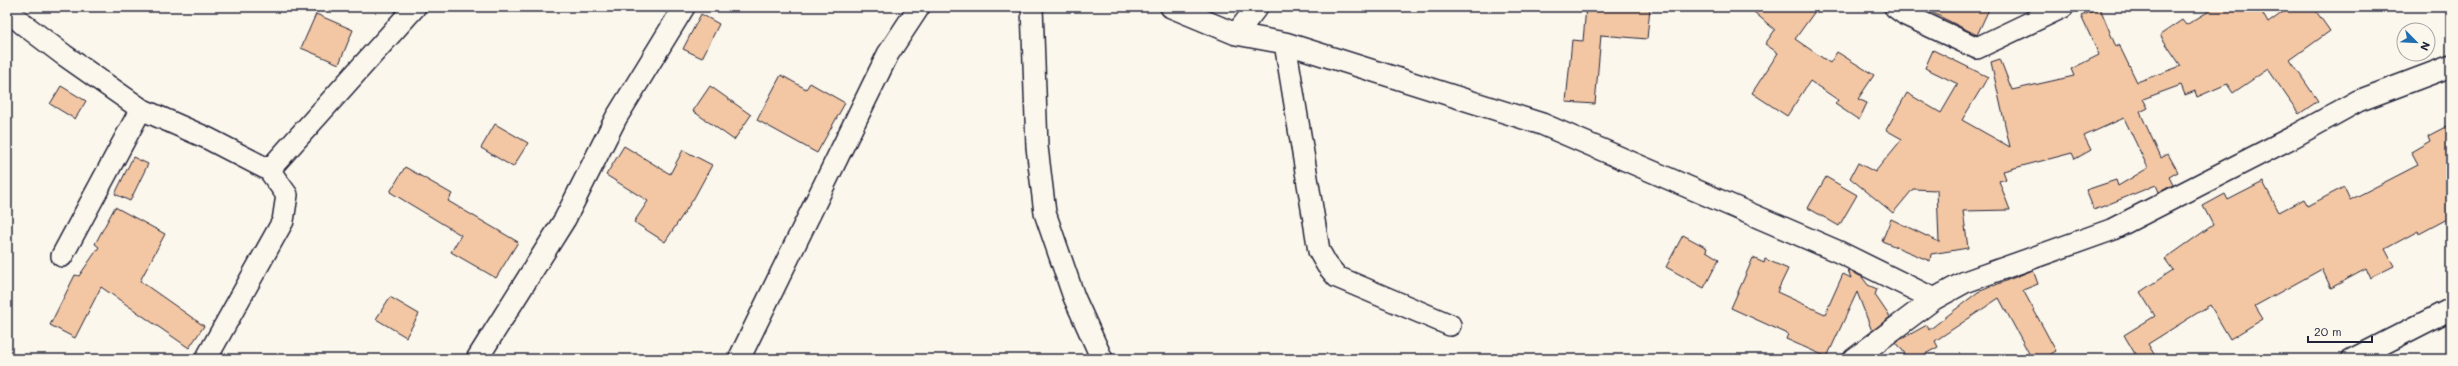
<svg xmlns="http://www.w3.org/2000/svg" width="2458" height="366" font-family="Mali,sans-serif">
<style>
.building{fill:#f3c7a3;stroke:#22223b}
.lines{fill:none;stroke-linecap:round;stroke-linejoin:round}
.minor-casing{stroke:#22223b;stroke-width:24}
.minor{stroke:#fbf7ec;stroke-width:21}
</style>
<rect width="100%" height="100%" fill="#fbf7ec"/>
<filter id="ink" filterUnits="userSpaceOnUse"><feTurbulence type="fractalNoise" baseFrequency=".025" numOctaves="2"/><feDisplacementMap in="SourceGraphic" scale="8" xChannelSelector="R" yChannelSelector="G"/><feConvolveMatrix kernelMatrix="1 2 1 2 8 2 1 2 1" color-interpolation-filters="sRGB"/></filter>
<g filter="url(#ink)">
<path class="building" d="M 1586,7 L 1650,7 L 1647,39 L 1601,35 L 1595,104 L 1566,102 L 1572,40 L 1583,41 Z
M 1748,7 L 1818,7 L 1795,39 L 1830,63 L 1837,52 L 1874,75 L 1858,99 L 1867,103 L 1859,120 L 1835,104 L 1838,100 L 1810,81 L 1787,116 L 1752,93 L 1778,53 L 1765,44 L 1775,30 Z
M 1921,7 L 1990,7 L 1977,35 Z
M 2216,7 L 2259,7 L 2268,23 L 2290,7 L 2313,7 L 2330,31 L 2290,60 L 2318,101 L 2299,114 L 2268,69 L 2233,93 L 2227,84 L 2197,97 L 2195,91 L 2185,95 L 2181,85 L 2143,99 L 2148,108 L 2140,112 L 2161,158 L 2168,154 L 2178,172 L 2169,177 L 2173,185 L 2159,192 L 2156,185 L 2094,210 L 2086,190 L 2116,180 L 2118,186 L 2148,168 L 2124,118 L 2084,136 L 2091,150 L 2075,159 L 2072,153 L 2003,171 L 2006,179 L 1999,181 L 2010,210 L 1963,211 L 1968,248 L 1931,254 L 1930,261 L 1882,241 L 1891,219 L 1939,242 L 1937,190 L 1913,189 L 1893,213 L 1850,178 L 1858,163 L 1875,172 L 1902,139 L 1886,130 L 1907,93 L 1941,113 L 1958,84 L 1925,68 L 1933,50 L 1988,77 L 1962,120 L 2010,147 L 1991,62 L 2000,59 L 2012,90 L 2074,76 L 2071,69 L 2099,55 L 2081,16 L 2100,8 L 2116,47 L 2119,45 L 2137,82 L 2181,66 L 2160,35 L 2182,20 L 2186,25 Z
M 316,14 L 353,30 L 339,64 L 301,48 Z
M 701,14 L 719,24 L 702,58 L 683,49 Z
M 781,75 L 806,89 L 810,83 L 845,103 L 817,153 L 757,120 Z
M 61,86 L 86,101 L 75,119 L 50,104 Z
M 710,86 L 751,115 L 734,140 L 693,111 Z
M 495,124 L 528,143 L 513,167 L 481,148 Z
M 2451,124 L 2451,217 L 2419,234 L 2418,231 L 2385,249 L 2394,266 L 2370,278 L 2366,269 L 2331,288 L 2322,269 L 2255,306 L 2263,319 L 2230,339 L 2210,305 L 2148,344 L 2157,359 L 2138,359 L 2124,335 L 2155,316 L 2140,292 L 2173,270 L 2165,259 L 2213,225 L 2203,206 L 2225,194 L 2228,200 L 2263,182 L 2279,212 L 2304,199 L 2308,206 L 2344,187 L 2350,200 L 2418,165 L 2411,152 L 2430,141 L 2428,136 Z
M 624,146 L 670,174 L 683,150 L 712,165 L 694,198 L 665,242 L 634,222 L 648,201 L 606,175 Z
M 133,157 L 148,164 L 130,201 L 115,194 Z
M 405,167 L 452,194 L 448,201 L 518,242 L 496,278 L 451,252 L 461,235 L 390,192 Z
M 1826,177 L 1857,195 L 1839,226 L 1808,208 Z
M 115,207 L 165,234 L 140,281 L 204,326 L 189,348 L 101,287 L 75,338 L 50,325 L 75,275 L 79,276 L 99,247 L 95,244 Z
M 1683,235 L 1707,248 L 1706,251 L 1719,259 L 1704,288 L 1666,267 Z
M 1753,258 L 1764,263 L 1765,259 L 1788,269 L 1777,292 L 1825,314 L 1843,274 L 1851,278 L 1848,270 L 1862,277 L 1868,285 L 1877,289 L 1875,295 L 1890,317 L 1872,331 L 1857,292 L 1827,357 L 1786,339 L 1788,334 L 1731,308 Z
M 2033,270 L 2038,284 L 2023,290 L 2056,351 L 2042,359 L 2032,359 L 1999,298 L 1935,341 L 1938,347 L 1916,359 L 1909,359 L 1896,342 L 1927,325 L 1929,330 L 1978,292 Z
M 390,297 L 419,314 L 406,337 L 376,319 Z"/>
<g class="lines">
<defs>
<path id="minor" d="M 1032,7 L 1037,147 L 1045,213 L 1074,297 L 1102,359
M 1171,7 L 1236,34 L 1285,43 L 1542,124 L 1839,252 L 1934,299 L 1965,282 L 2111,230 L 2293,137 L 2358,101 L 2451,66
M 1895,7 L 1906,15 L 1977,48 L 2063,7
M 7,10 L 23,24 L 64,55 L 141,109 L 207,138 L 269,170 L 287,195 L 283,221 L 206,359
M 1236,34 L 1257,7
M 1285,43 L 1319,251 L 1327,265 L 1337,277 L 1450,325
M 269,170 L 415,7
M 62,256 L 141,109
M 477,359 L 565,219 L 616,118 L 684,7
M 739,359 L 888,54 L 919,7
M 1854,359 L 1934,299
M 2353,359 L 2451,309"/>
</defs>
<use href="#minor" class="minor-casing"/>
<use href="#minor" class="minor"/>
</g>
</g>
<rect width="2458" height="366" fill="none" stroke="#fbf7ec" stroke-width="24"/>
<rect x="12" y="12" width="2434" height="342" fill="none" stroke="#22223b" stroke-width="1.5" filter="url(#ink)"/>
<g transform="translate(2416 42) rotate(114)"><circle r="19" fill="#fbf7ec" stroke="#a4a2a5"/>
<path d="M0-3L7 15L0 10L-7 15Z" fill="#1f6fb2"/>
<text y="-6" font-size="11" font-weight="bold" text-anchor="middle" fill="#22223b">N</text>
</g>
<path d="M2308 336v6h64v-6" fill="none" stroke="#22223b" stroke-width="2"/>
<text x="2314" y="336" font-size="12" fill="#22223b" stroke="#fbf7ec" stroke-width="3" paint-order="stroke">20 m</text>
</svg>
